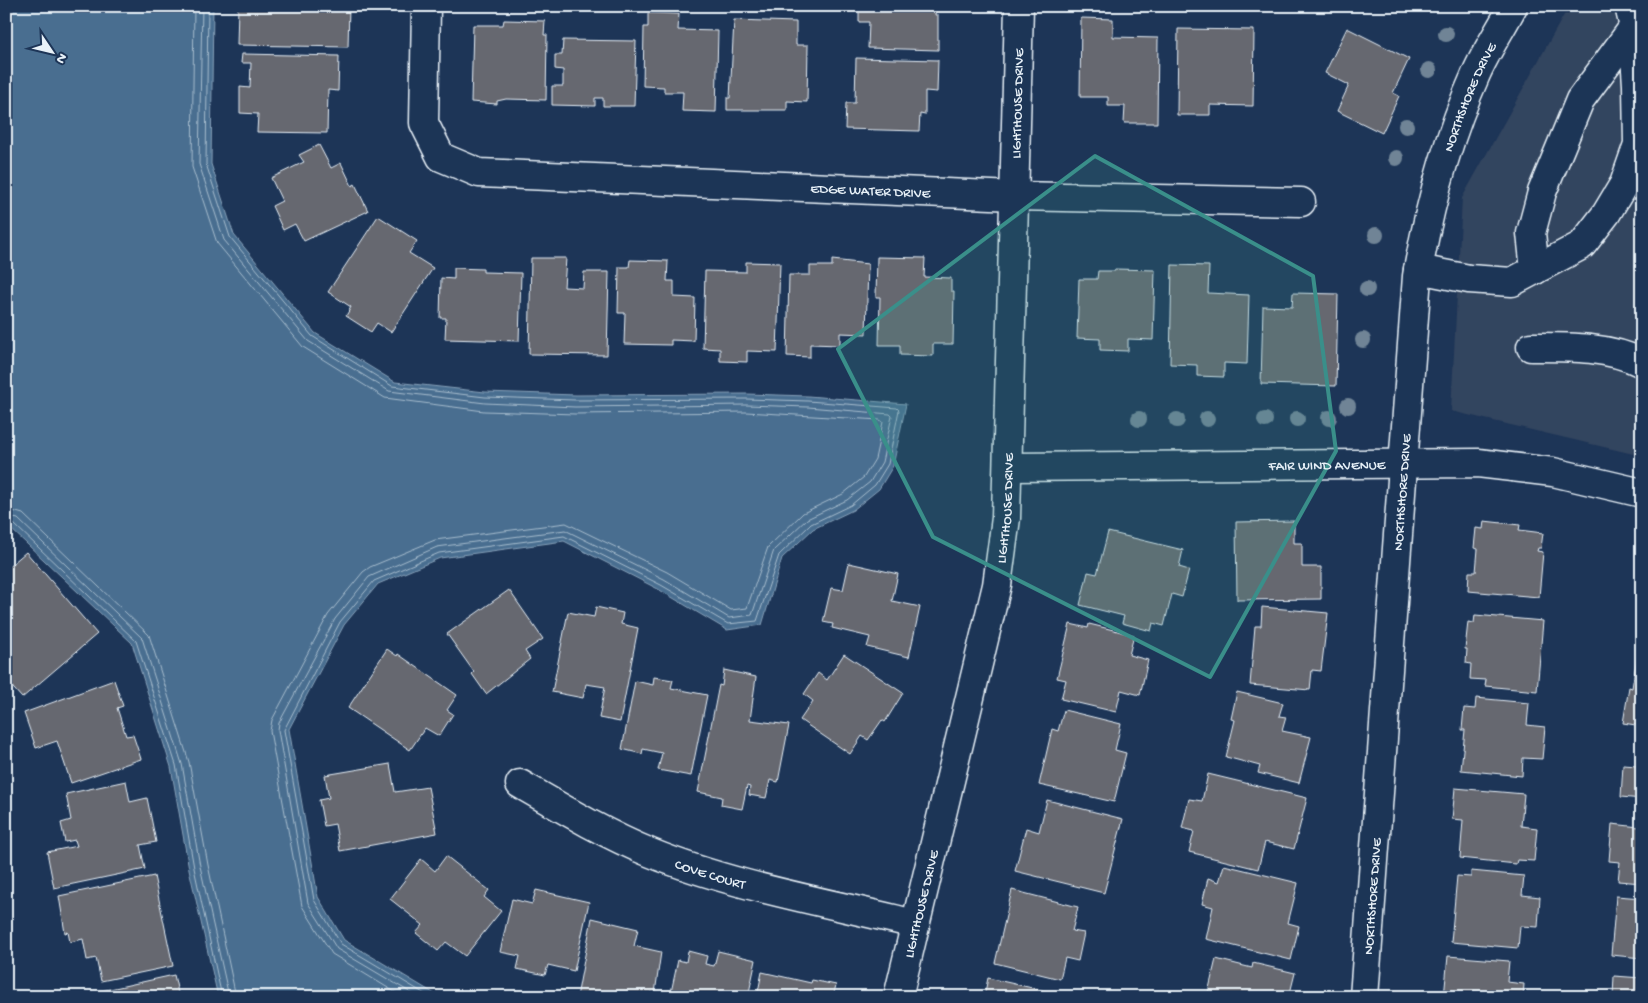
<svg xmlns="http://www.w3.org/2000/svg" width="1648" height="1003" font-family="'Gochi Hand',sans-serif">
<style>
.built{fill:#33445e}
.water{fill:#486e90;stroke:#88a2ba}
.lines{fill:none;stroke-linecap:round;stroke-linejoin:round}
.shore{stroke:#a8bdce;stroke-width:1}
.building{fill:#666770;stroke:#e8f1f8}
.minor-casing{stroke:#e8f1f8;stroke-width:31}
.minor{stroke:#1d3557;stroke-width:28}
.tree{fill:#708496}
.marked{fill:#3a8f8a;fill-opacity:0.2;stroke:#3a8f8a;stroke-width:4;stroke-linejoin:round}
.labels{text-anchor:middle;stroke-width:4;stroke-linejoin:round;paint-order:stroke}
.street-label{font-size:14px;fill:#e8f1f8;stroke:#1d3557}
</style>
<rect width="100%" height="100%" fill="#1d3557"/>
<filter id="ink" filterUnits="userSpaceOnUse"><feTurbulence type="fractalNoise" baseFrequency=".02" numOctaves="2"/><feDisplacementMap in="SourceGraphic" scale="10" xChannelSelector="R" yChannelSelector="G"/><feConvolveMatrix kernelMatrix="1 2 1 2 8 2 1 2 1" color-interpolation-filters="sRGB"/></filter>
<g filter="url(#ink)">
<path class="built" d="M 1569,6 L 1642,6 L 1642,456 L 1451,411 L 1462,198 Z"/>
<path class="water" d="M 6,6 L 213,6 L 211,164 L 234,235 L 315,333 L 395,382 L 485,392 L 576,395 L 746,394 L 808,396 L 906,404 L 893,466 L 879,489 L 853,510 L 813,529 L 782,558 L 762,625 L 727,630 L 658,589 L 564,541 L 440,558 L 378,584 L 344,625 L 289,729 L 318,897 L 344,940 L 440,997 L 218,997 L 189,869 L 171,767 L 132,643 L 10,528 L 6,527 Z"/>
<g class="lines">
<path class="shore" d="M 194,6 L 192,167 L 217,243 L 303,347 L 385,398 L 484,411 L 575,414 L 746,412 L 880,420 L 883,422 L 875,459 L 864,477 L 843,494 L 803,513 L 768,547 L 747,608 L 731,610 L 667,572 L 566,523 L 435,540 L 370,567 L 363,572 L 328,615 L 272,720 L 270,731 L 302,906 L 332,954 L 403,997
M 202,6 L 199,164 L 224,240 L 308,341 L 389,391 L 485,403 L 575,407 L 746,405 L 808,407 L 890,414 L 892,416 L 882,462 L 870,482 L 847,500 L 807,519 L 774,550 L 752,615 L 729,618 L 664,579 L 565,530 L 437,547 L 369,577 L 335,619 L 279,723 L 278,730 L 308,903 L 337,949 L 418,997
M 208,6 L 206,164 L 230,237 L 312,336 L 392,386 L 485,397 L 575,400 L 746,399 L 808,401 L 897,408 L 899,410 L 888,464 L 875,485 L 851,505 L 811,524 L 779,555 L 757,621 L 728,624 L 661,585 L 564,536 L 439,553 L 374,581 L 340,622 L 284,730 L 314,900 L 341,944 L 430,997
M 6,509 L 23,514 L 149,635 L 189,762 L 208,865 L 236,997
M 6,516 L 18,519 L 142,638 L 182,764 L 200,866 L 229,997
M 6,523 L 14,524 L 136,641 L 176,765 L 194,868 L 222,997"/>
</g>
<path class="building" d="M 238,6 L 349,6 L 348,47 L 237,45 Z
M 859,6 L 936,6 L 935,15 L 938,15 L 938,50 L 868,48 L 869,22 L 859,22 Z
M 648,13 L 679,14 L 678,30 L 718,31 L 716,112 L 682,111 L 683,92 L 664,92 L 664,87 L 643,86 L 644,27 L 648,27 Z
M 1081,18 L 1113,19 L 1113,37 L 1158,38 L 1157,123 L 1124,123 L 1125,106 L 1108,106 L 1108,97 L 1080,97 Z
M 504,20 L 545,21 L 544,35 L 547,35 L 546,100 L 506,99 L 497,101 L 497,104 L 471,102 L 473,25 L 503,25 Z
M 734,20 L 796,22 L 796,45 L 808,45 L 807,102 L 787,101 L 787,110 L 727,110 L 727,98 L 730,98 Z
M 1347,28 L 1409,59 L 1393,93 L 1399,96 L 1382,133 L 1337,111 L 1349,85 L 1325,73 Z
M 1178,29 L 1254,30 L 1253,106 L 1210,105 L 1210,115 L 1177,115 Z
M 563,40 L 636,41 L 634,106 L 603,106 L 603,98 L 595,98 L 595,106 L 552,105 L 552,86 L 563,86 L 563,70 L 555,69 L 555,55 L 562,55 Z
M 242,54 L 339,56 L 338,91 L 328,90 L 327,133 L 257,132 L 258,114 L 240,113 L 240,87 L 250,88 L 251,63 L 241,63 Z
M 856,58 L 938,60 L 937,92 L 925,91 L 925,115 L 920,114 L 919,131 L 845,129 L 846,103 L 855,103 Z
M 319,145 L 331,168 L 341,163 L 352,186 L 355,184 L 368,211 L 304,241 L 295,224 L 283,230 L 272,206 L 282,201 L 271,178 L 304,162 L 299,155 Z
M 378,216 L 417,241 L 409,253 L 433,268 L 391,332 L 377,323 L 371,332 L 346,316 L 351,307 L 328,292 Z
M 877,257 L 925,258 L 924,277 L 951,278 L 951,291 L 954,291 L 953,344 L 933,344 L 933,356 L 900,355 L 900,345 L 879,345 L 880,297 L 876,297 Z
M 531,258 L 566,258 L 564,287 L 583,288 L 584,272 L 609,272 L 607,355 L 529,354 Z
M 630,260 L 668,261 L 667,281 L 674,281 L 674,297 L 695,298 L 694,341 L 671,340 L 671,345 L 624,344 L 625,313 L 618,313 L 619,267 L 629,267 Z
M 832,260 L 868,264 L 866,334 L 840,333 L 840,345 L 810,344 L 810,357 L 787,356 L 789,275 L 810,275 L 810,266 L 832,266 Z
M 746,262 L 780,263 L 777,352 L 747,351 L 747,362 L 720,361 L 720,349 L 703,348 L 705,271 L 746,272 Z
M 1172,265 L 1209,266 L 1208,293 L 1249,295 L 1247,364 L 1224,363 L 1224,377 L 1197,376 L 1197,365 L 1170,364 Z
M 454,268 L 483,269 L 483,272 L 521,273 L 519,341 L 445,339 L 446,318 L 440,318 L 441,278 L 454,279 Z
M 1115,269 L 1155,270 L 1153,340 L 1128,339 L 1128,351 L 1100,350 L 1100,339 L 1077,338 L 1079,279 L 1097,279 L 1098,271 L 1115,271 Z
M 1293,293 L 1338,294 L 1336,386 L 1261,384 L 1263,306 L 1292,307 Z
M 1294,521 L 1294,543 L 1302,543 L 1302,567 L 1321,567 L 1321,599 L 1237,600 L 1236,522 Z
M 1484,521 L 1520,525 L 1519,530 L 1543,533 L 1541,548 L 1538,548 L 1537,551 L 1543,552 L 1539,597 L 1468,591 L 1469,572 L 1476,572 L 1478,549 L 1474,548 L 1476,528 L 1483,529 Z
M 1108,532 L 1183,550 L 1179,567 L 1189,570 L 1182,597 L 1172,594 L 1164,626 L 1153,623 L 1151,631 L 1122,623 L 1124,616 L 1080,605 L 1088,572 L 1097,574 Z
M 26,552 L 97,634 L 22,698 L 6,680 L 6,569 Z
M 849,563 L 898,574 L 892,601 L 920,607 L 909,657 L 867,647 L 870,637 L 832,628 L 833,624 L 823,622 L 831,588 L 843,590 Z
M 509,590 L 543,639 L 525,651 L 530,659 L 486,694 L 472,674 L 474,672 L 447,634 Z
M 596,607 L 623,613 L 621,624 L 638,628 L 620,722 L 599,718 L 605,687 L 586,684 L 583,698 L 552,692 L 568,612 L 594,617 Z
M 1262,607 L 1328,613 L 1321,671 L 1312,670 L 1310,690 L 1250,685 L 1255,626 L 1261,626 Z
M 1642,611 L 1642,637 L 1638,636 Z
M 1475,615 L 1543,621 L 1537,691 L 1485,686 L 1486,680 L 1470,679 L 1471,664 L 1466,663 L 1467,649 L 1465,649 L 1468,622 L 1474,623 Z
M 1070,624 L 1088,628 L 1089,624 L 1134,635 L 1129,655 L 1148,660 L 1140,695 L 1121,690 L 1116,712 L 1061,699 L 1066,680 L 1057,678 Z
M 387,649 L 397,656 L 398,654 L 457,695 L 447,710 L 453,714 L 439,736 L 425,728 L 410,750 L 348,708 Z
M 844,654 L 903,693 L 885,722 L 882,720 L 868,740 L 862,736 L 850,754 L 800,720 L 813,701 L 804,694 L 818,673 L 827,680 Z
M 1637,657 L 1642,658 L 1642,726 L 1623,723 L 1629,687 L 1632,688 Z
M 724,670 L 756,677 L 750,720 L 789,725 L 778,782 L 770,780 L 766,798 L 749,795 L 750,787 L 747,786 L 742,809 L 721,805 L 722,797 L 698,792 L 719,685 L 722,686 Z
M 654,677 L 673,680 L 671,688 L 707,695 L 691,776 L 658,770 L 662,753 L 643,749 L 642,754 L 622,749 L 635,681 L 653,685 Z
M 114,680 L 123,706 L 117,708 L 126,736 L 133,735 L 141,759 L 71,783 L 57,741 L 36,748 L 24,713 Z
M 1237,692 L 1283,703 L 1279,716 L 1286,717 L 1282,731 L 1311,737 L 1299,783 L 1258,773 L 1260,766 L 1226,757 L 1235,720 L 1231,719 Z
M 1476,698 L 1529,703 L 1527,725 L 1545,727 L 1542,759 L 1523,758 L 1522,776 L 1461,770 L 1465,730 L 1462,730 L 1464,708 L 1475,709 Z
M 1064,710 L 1121,724 L 1115,750 L 1126,753 L 1114,802 L 1039,785 L 1052,729 L 1058,731 Z
M 1640,739 L 1642,799 L 1621,797 L 1623,765 L 1637,766 Z
M 390,764 L 395,792 L 428,787 L 437,833 L 340,851 L 335,824 L 324,826 L 319,800 L 329,798 L 325,775 Z
M 1208,774 L 1307,798 L 1294,849 L 1265,842 L 1258,869 L 1189,852 L 1194,831 L 1182,828 L 1189,799 L 1202,801 Z
M 126,781 L 130,802 L 147,798 L 156,842 L 140,845 L 145,869 L 54,888 L 47,852 L 77,846 L 75,840 L 65,842 L 61,823 L 71,820 L 66,794 Z
M 1455,788 L 1524,794 L 1521,826 L 1537,828 L 1534,861 L 1517,860 L 1516,864 L 1460,858 L 1463,820 L 1452,819 Z
M 1047,800 L 1123,819 L 1104,893 L 1015,871 L 1026,828 L 1039,832 Z
M 1640,813 L 1642,883 L 1618,881 L 1620,862 L 1609,861 L 1612,824 L 1639,827 Z
M 446,856 L 489,890 L 484,897 L 501,911 L 465,956 L 446,942 L 438,951 L 416,933 L 423,925 L 390,899 L 421,859 L 435,871 Z
M 1224,865 L 1298,883 L 1288,923 L 1299,926 L 1291,960 L 1206,939 L 1213,907 L 1202,904 L 1208,878 L 1219,882 Z
M 1471,871 L 1524,876 L 1522,895 L 1540,897 L 1538,927 L 1520,926 L 1518,948 L 1451,942 L 1457,876 L 1471,877 Z
M 154,876 L 173,966 L 101,981 L 96,958 L 87,960 L 83,939 L 70,942 L 68,932 L 65,933 L 59,896 Z
M 536,890 L 589,902 L 574,971 L 548,965 L 545,975 L 517,969 L 520,956 L 500,952 L 512,899 L 532,904 Z
M 1012,890 L 1078,907 L 1072,931 L 1084,933 L 1078,961 L 1065,958 L 1060,979 L 995,963 Z
M 1616,896 L 1642,898 L 1642,958 L 1611,955 Z
M 592,918 L 638,929 L 634,946 L 661,952 L 655,993 L 651,992 L 650,997 L 577,997 Z
M 688,951 L 707,956 L 705,964 L 714,966 L 718,951 L 756,960 L 748,997 L 670,997 L 678,960 L 686,962 Z
M 1448,956 L 1509,961 L 1507,982 L 1524,984 L 1523,997 L 1444,997 Z
M 1216,959 L 1252,968 L 1253,963 L 1295,973 L 1289,997 L 1207,997 Z
M 762,972 L 811,983 L 812,980 L 836,985 L 833,997 L 757,997 Z
M 174,975 L 179,997 L 103,997 L 101,991 Z
M 1614,976 L 1642,978 L 1642,997 L 1613,997 Z
M 988,978 L 1050,992 L 1049,997 L 979,997 L 984,997 Z"/>
<g class="lines">
<defs>
<g id="minor">
<path id="s1" d="M 426,6 L 424,123 L 441,157 L 479,173 L 1015,196 L 1301,202"/>
<path d="M 1418,269 L 1469,279 L 1512,282 L 1582,245 L 1606,214 L 1624,184 L 1638,144 L 1637,85 L 1633,23 L 1629,6"/>
<path d="M 1535,270 L 1531,233 L 1542,192 L 1580,100 L 1633,28"/>
<path d="M 1531,347 C 1566,347 1609,346 1642,363"/>
<path id="s2" d="M 1009,467 L 1478,463 L 1553,472 L 1642,493"/>
<path id="s3" d="M 520,784 C 563,809 605,834 651,853 C 732,886 830,903 915,924"/>
<path id="s4" d="M 898,997 L 997,585 L 1006,518 L 1019,6"/>
<path id="s5" d="M 1364,997 L 1417,276 C 1429,206 1447,139 1476,74 C 1486,51 1501,29 1513,6"/>
</g>
</defs>
<use href="#minor" class="minor-casing"/>
<use href="#minor" class="minor"/>
</g>
<g class="tree">
<circle cx="1446" cy="34" r="8"/>
<circle cx="1429" cy="70" r="8"/>
<circle cx="1406" cy="126" r="8"/>
<circle cx="1396" cy="158" r="8"/>
<circle cx="1376" cy="235" r="8"/>
<circle cx="1367" cy="289" r="8"/>
<circle cx="1363" cy="340" r="8"/>
<circle cx="1348" cy="406" r="8"/>
<circle cx="1329" cy="418" r="8"/>
<circle cx="1139" cy="419" r="8"/>
<circle cx="1207" cy="419" r="8"/>
<circle cx="1297" cy="419" r="8"/>
<circle cx="1177" cy="420" r="8"/>
<circle cx="1265" cy="420" r="8"/>
</g>
</g>
<path class="marked" d="M 1095,156 L 1313,276 L 1336,451 L 1210,677 L 933,537 L 838,349 Z"/>
<g class="labels">
<g class="street-label">
<text dy="5" stroke="none"><textPath href="#s5" startOffset="910">NORTHSHORE DRIVE</textPath></text>
<text dy="5" stroke="none"><textPath href="#s4" startOffset="906">LIGHTHOUSE DRIVE</textPath></text>
<text dy="5" stroke="none"><textPath href="#s1" startOffset="588">EDGE WATER DRIVE</textPath></text>
<text dy="5" stroke="none"><textPath href="#s2" startOffset="318">FAIR WIND AVENUE</textPath></text>
<text dy="5" stroke="none"><textPath href="#s5" startOffset="506">NORTHSHORE DRIVE</textPath></text>
<text dy="5" stroke="none"><textPath href="#s4" startOffset="501">LIGHTHOUSE DRIVE</textPath></text>
<text dy="5" stroke="none"><textPath href="#s3" startOffset="211">COVE COURT</textPath></text>
<text dy="5" stroke="none"><textPath href="#s5" startOffset="101">NORTHSHORE DRIVE</textPath></text>
<text dy="5" stroke="none"><textPath href="#s4" startOffset="96">LIGHTHOUSE DRIVE</textPath></text>
</g>
</g>
<rect width="1648" height="1003" fill="none" stroke="#1d3557" stroke-width="25"/>
<rect x="12" y="12" width="1623" height="978" fill="none" stroke="#e8f1f8" stroke-width="2" filter="url(#ink)"/>
<g transform="translate(52 52) rotate(125)" stroke="#1d3557" stroke-width="4" paint-order="stroke">
<path d="M0-4L9 19L0 12L-9 19Z" fill="#e8f1f8"/>
<text y="-8" font-size="14" font-weight="bold" text-anchor="middle" fill="#e8f1f8">N</text>
</g>
</svg>
